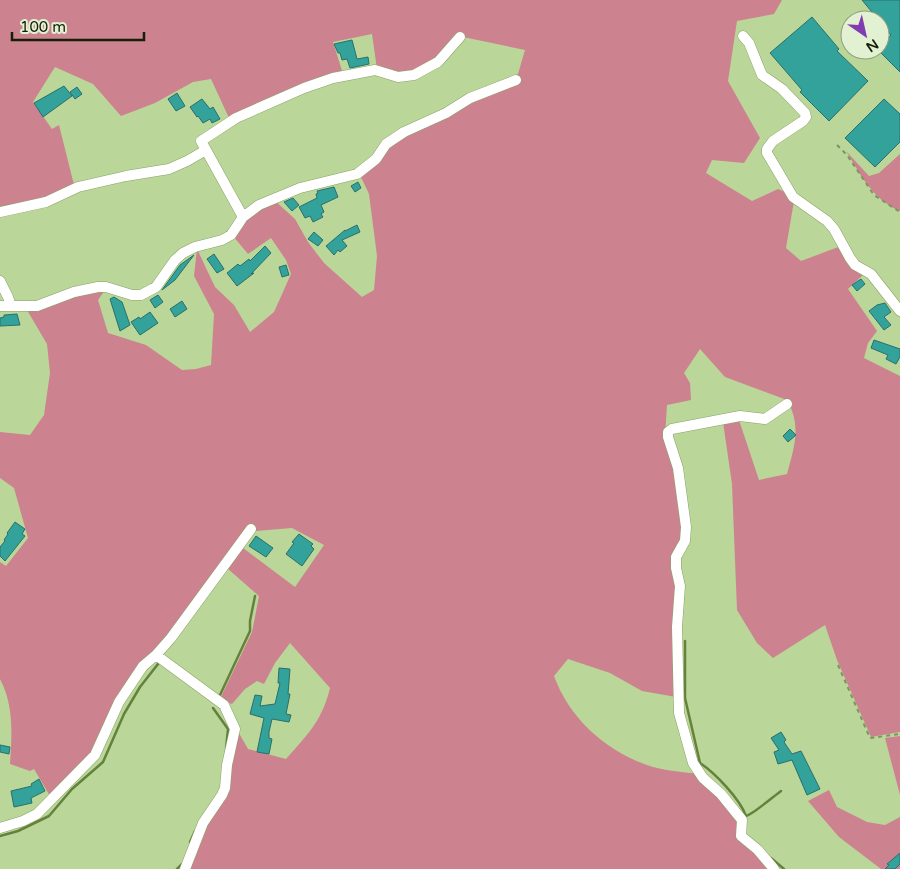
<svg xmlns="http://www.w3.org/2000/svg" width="900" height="869" font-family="'Varela Round',sans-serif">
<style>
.green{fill:#cd8290}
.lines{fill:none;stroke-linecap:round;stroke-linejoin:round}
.stream{stroke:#65823d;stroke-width:2.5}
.building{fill:#33a29a;stroke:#29706b}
.minor-casing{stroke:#89a368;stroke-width:11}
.path{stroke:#7e9363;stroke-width:2;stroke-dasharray:4 4;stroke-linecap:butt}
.minor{stroke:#fff;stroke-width:10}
</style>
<rect width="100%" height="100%" fill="#bad698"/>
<path class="green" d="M 0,0 L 782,0 L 774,14 L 737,21 L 728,81 L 760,138 L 744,163 L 712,160 L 706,173 L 752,201 L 778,189 L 787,193 L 794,201 L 786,248 L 801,261 L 841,246 L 864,274 L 848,289 L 877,331 L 868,343 L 864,358 L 900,376 L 900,732 L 871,737 L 837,660 L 825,625 L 773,658 L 757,643 L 737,610 L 732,484 L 723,422 L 739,420 L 759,480 L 787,474 C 794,448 802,426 787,400 L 725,377 L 700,349 L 684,373 L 690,383 L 691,400 L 667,405 L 665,436 L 677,472 L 684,527 L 677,584 L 676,697 L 642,691 L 610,673 L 568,659 L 554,676 C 570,720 608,753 653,767 C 667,771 684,772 699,774 L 738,819 L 738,837 L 770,869 L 188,869 L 206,822 L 221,801 L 236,728 L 248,749 L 286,759 C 308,734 322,721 330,688 L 290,643 L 275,663 L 264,684 L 257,681 L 245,689 L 232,704 L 226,702 L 220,699 L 252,632 L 259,596 L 227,568 L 243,548 L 295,587 L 324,545 L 292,528 L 256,531 L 251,527 L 165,639 L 91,755 L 50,796 L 34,769 L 30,771 L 10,764 C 12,735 14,705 0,679 L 0,562 L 6,566 L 28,538 L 14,488 L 0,478 L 0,432 L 30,435 L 44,415 L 50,373 L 47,344 L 27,310 L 74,294 L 105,290 L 98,300 L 108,333 L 146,345 L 182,370 L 196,369 L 211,365 L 214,314 L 194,276 L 197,249 L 215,287 L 234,305 L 250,332 L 274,312 L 291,274 L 286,260 L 271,238 L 248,254 L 233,236 L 243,220 L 274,200 L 295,219 L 308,242 L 324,263 L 362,297 L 374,290 L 377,256 L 369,194 L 360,175 L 396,142 L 474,102 L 518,74 L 525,50 L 463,37 C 447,51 419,78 396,74 C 390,73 383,70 377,69 L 372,34 L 333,42 L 343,74 L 229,118 L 211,79 L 193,82 L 155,103 L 121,116 L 93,84 L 55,67 L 33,102 L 52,129 L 59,125 L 74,185 L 44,201 L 0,210 Z
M 846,151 L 869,176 L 879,173 L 900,154 L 900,211 C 873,200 860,174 846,151 Z
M 900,736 L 900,795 L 885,738 Z
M 829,790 L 837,807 L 867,822 L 885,825 L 900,817 L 900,869 L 881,869 L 839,837 L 808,801 Z"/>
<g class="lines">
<path class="stream" d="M 685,641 L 685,698 L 700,763 C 715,773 740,799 746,816 C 752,815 774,796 781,791
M 220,695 L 250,631 L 250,621 L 255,596
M 213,708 L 228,729 L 226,749
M 0,836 L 18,831 L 49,816 L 72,789 L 103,762 L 124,714 L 140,687 L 158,664
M 190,842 L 195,831
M 771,858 L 784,869
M 177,869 L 182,864"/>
</g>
<path class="building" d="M 862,0 L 900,0 L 900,72 L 880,52 L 880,46 L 891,35 Z
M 812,17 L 839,49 L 837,51 L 868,81 L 829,121 L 800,92 L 802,90 L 770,53 Z
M 352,40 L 357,59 L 368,57 L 369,64 L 350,68 L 347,59 L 342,60 L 340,53 L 338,53 L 334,44 Z
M 64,86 L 72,96 L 43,117 L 34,103 Z
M 77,87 L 82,94 L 75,99 L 70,92 Z
M 177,93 L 185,106 L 176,111 L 168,99 Z
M 202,99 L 210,109 L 213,107 L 220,119 L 212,123 L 210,119 L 203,123 L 198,116 L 197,117 L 190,107 Z
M 884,99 L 900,114 L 900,142 L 875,167 L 845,138 Z
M 358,182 L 361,188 L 355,192 L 351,186 Z
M 334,187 L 338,197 L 321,205 L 324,212 L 321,214 L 323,217 L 313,222 L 310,216 L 305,218 L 299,207 L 317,198 L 316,194 L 318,193 L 317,191 Z
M 293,198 L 299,205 L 292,211 L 284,202 Z
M 357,225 L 360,232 L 342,240 L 347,246 L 340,252 L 338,250 L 334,255 L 326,246 L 345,230 L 345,231 Z
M 314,232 L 323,240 L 318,246 L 308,239 Z
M 265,246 L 271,253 L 251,274 L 254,273 L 237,286 L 227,273 L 238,264 L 240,266 L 249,259 L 250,261 Z
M 214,254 L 224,269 L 217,273 L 207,259 Z
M 194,255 L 175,280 L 162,290 L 180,265 Z
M 286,265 L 289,275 L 282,277 L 279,267 Z
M 861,279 L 865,284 L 857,291 L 852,285 Z
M 158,295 L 163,302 L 155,308 L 150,300 Z
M 114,297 L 122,302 L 130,325 L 120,331 L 110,299 Z
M 182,301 L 187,309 L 175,317 L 170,309 Z
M 885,303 L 891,312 L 884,317 L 891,325 L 884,330 L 869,311 L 877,305 Z
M 150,312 L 158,323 L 140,335 L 131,322 L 139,317 L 140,319 Z
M 17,314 L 20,325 L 0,326 L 0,318 L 4,317 L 4,315 Z
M 874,340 L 900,349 L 900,357 L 896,364 L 886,359 L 888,355 L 871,348 Z
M 790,429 L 796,435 L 788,442 L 783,436 Z
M 15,522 L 25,529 L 22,534 L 25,536 L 5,561 L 0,556 L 0,547 L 5,541 L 4,540 L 8,534 L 7,533 Z
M 299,534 L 313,544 L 311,546 L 314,549 L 302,566 L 286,554 L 294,543 L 292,542 Z
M 256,536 L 273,548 L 266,557 L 249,546 Z
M 279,668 L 290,669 L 288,694 L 290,694 L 286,714 L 291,715 L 289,722 L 272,719 L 269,732 L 269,738 L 272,739 L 269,754 L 257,752 L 264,718 L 250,714 L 255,695 L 262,696 L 260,706 L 275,704 L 280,683 L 278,683 Z
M 781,732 L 786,740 L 784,742 L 792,754 L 801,751 L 820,789 L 807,795 L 792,760 L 778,764 L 774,752 L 779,750 L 771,738 Z
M 0,745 L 10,747 L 9,754 L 0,752 Z
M 39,779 L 45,791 L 31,798 L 32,803 L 14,807 L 11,791 L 32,786 L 31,784 Z
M 900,853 L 900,864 L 895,869 L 885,869 L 889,865 L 887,864 Z"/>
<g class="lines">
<defs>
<path id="minor" d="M 743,36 L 749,43 L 762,75 L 782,89 L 805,113 L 806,117 L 803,121 L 773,141 L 767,149 L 767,153 L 793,197 L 827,221 L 834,229 L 850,258 L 855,265 L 871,274 L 900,311
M 206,150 L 201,141 L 236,118 L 304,88 L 333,78 L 375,70 L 398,77 L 414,75 L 438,62 L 460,37
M 0,212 L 46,202 L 78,187 L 126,176 L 169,169 L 187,161 L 206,150 L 243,217
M 0,281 L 8,297 L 11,306
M 0,306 L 37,306 L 74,292 L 98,287 L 106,287 L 132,295 L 141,295 L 156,287 L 175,260 L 183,253 L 195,247 L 222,240 L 231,235 L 243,217 L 259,205 L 300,188 L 357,174 L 376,159 L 386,144 L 404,132 L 446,113 L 470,98 L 516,80
M 156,655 L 224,705 L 235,729 L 227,765 L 225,788 L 222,795 L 203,823 L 185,869
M 0,828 L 23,821 L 37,814 L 95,755 L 119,702 L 143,666 L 156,655 L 171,638 L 251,529
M 774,869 L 758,850 L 741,836 L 742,820 L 721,794 L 703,778 L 693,763 L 679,713 L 677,627 L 680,586 L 676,568 L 676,557 L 685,541 L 686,527 L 678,468 L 668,437 L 668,432 L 672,429 L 740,416 L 765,419 L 787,404"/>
</defs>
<use href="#minor" class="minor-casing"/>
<path class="path" d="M 837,145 L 847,155 L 874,195 L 900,212
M 838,665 L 870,738 L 900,734"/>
<use href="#minor" class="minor"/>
</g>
<g transform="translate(865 35) rotate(146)"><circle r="24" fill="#e2f1d2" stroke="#909d81"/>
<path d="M0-4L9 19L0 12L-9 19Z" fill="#803cb0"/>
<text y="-8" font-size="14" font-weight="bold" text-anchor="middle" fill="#151f07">N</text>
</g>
<path d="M12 32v8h132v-8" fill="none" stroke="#151f07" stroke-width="2.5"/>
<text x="20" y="32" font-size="15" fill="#151f07" stroke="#e2f1d2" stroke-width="4" paint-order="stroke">100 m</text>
</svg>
